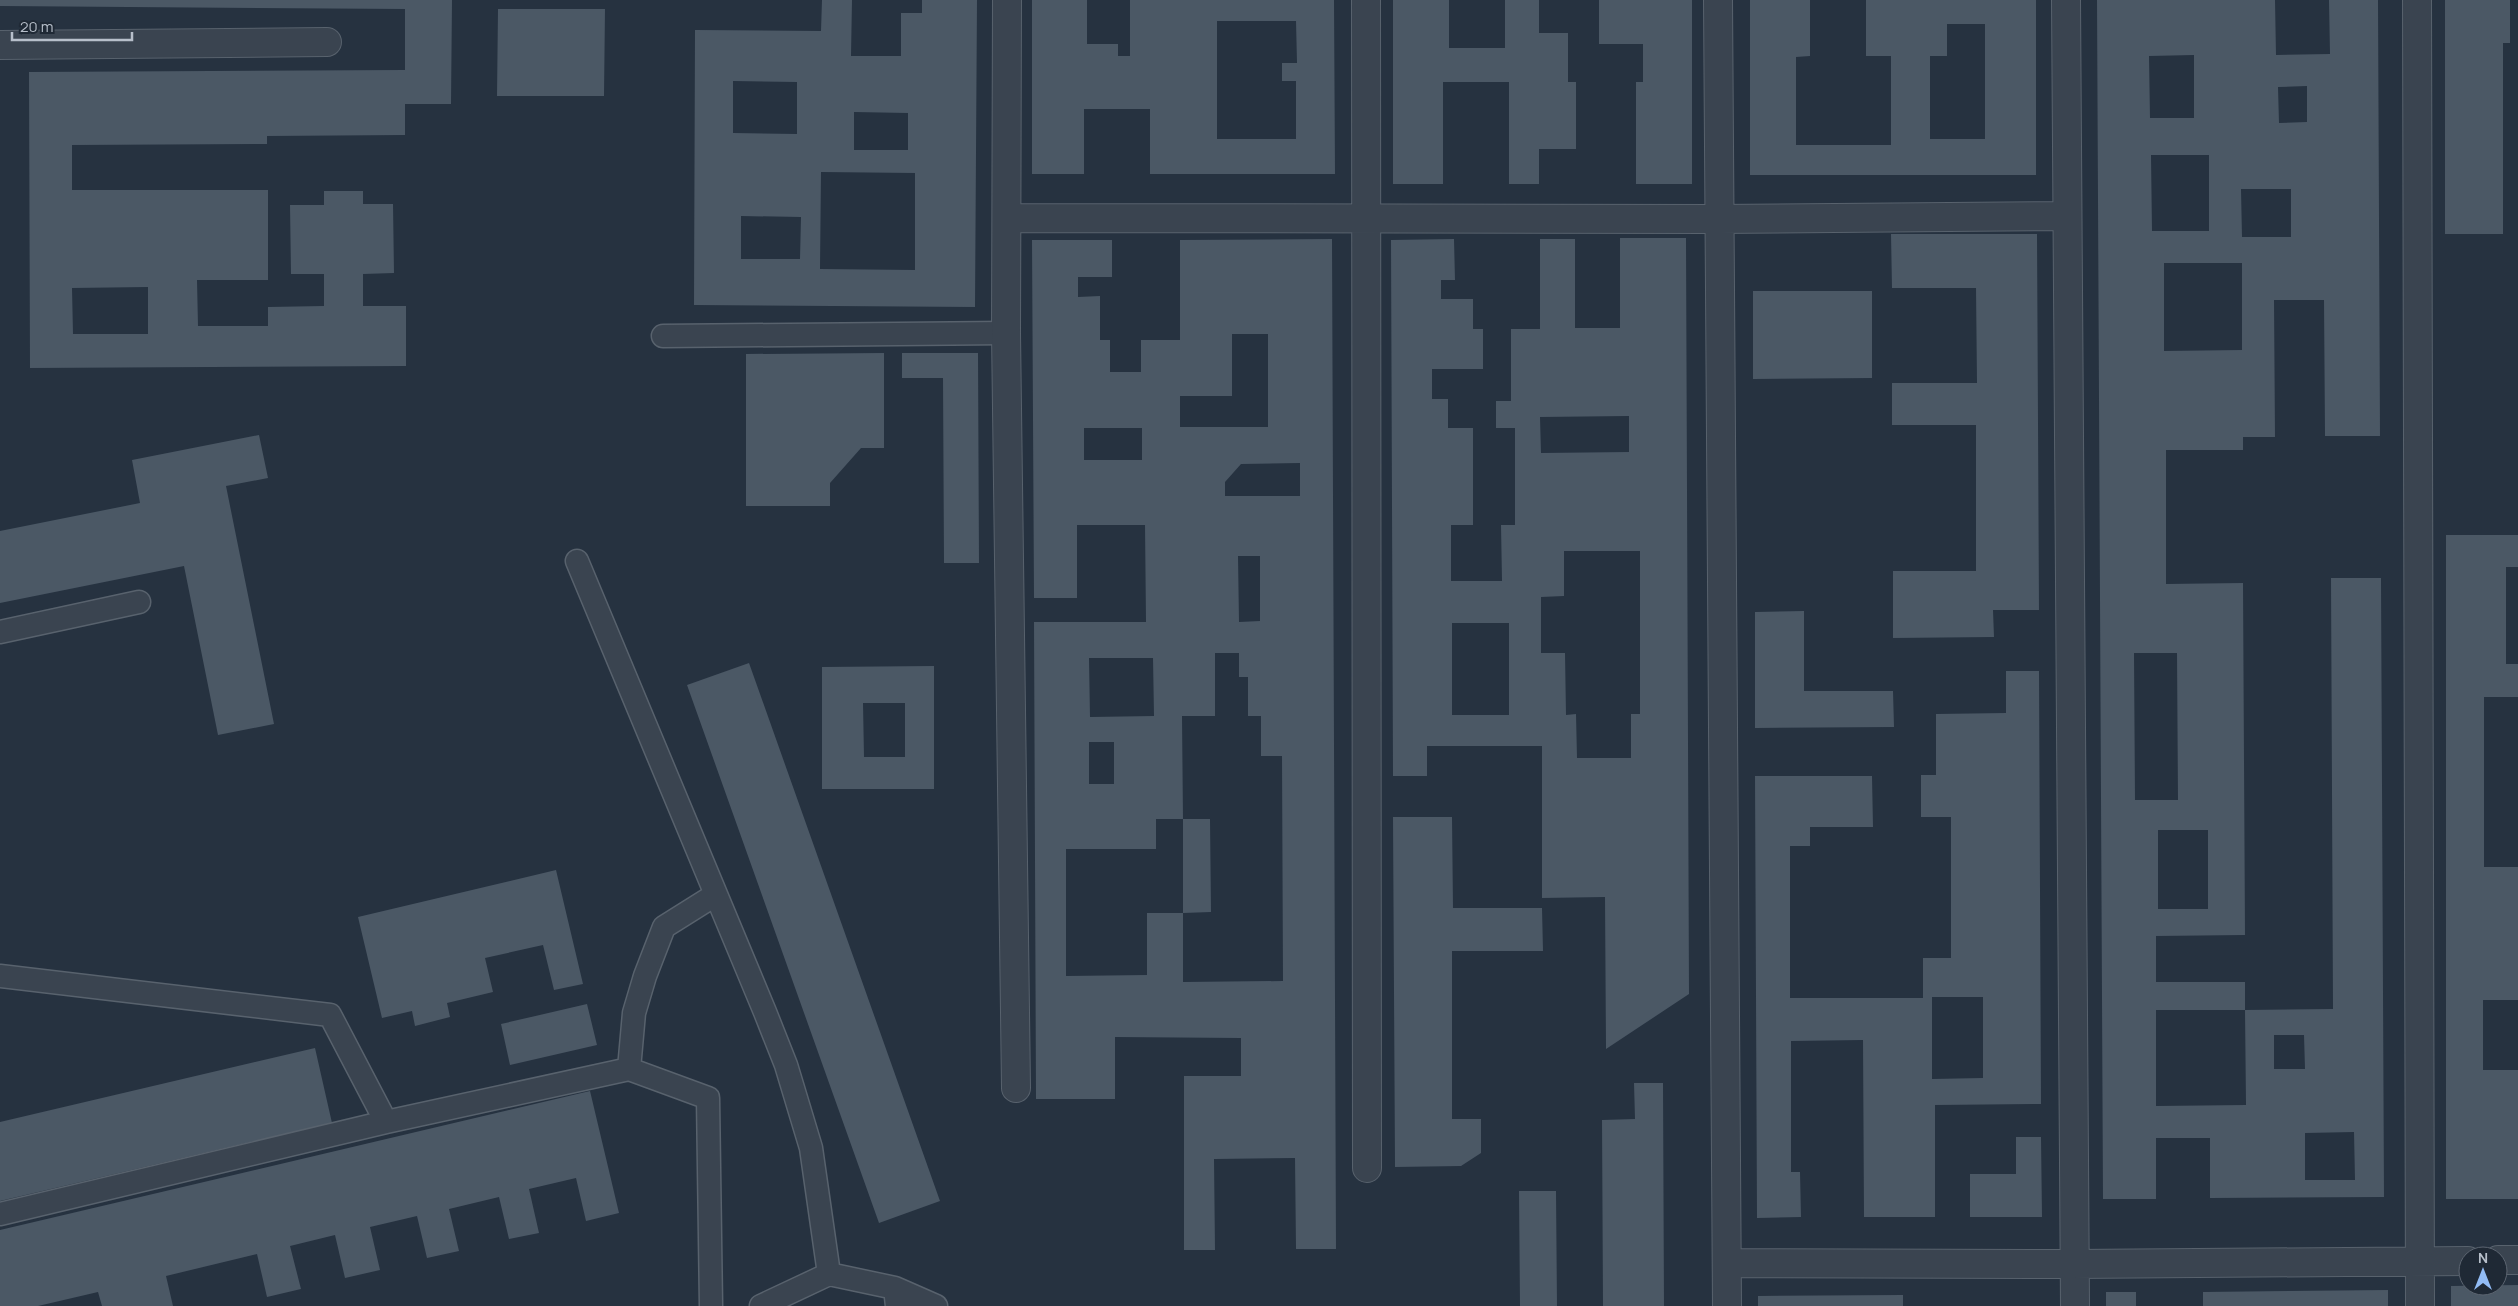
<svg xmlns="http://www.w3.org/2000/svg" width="2518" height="1306" font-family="Manrope,sans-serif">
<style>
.building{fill:#4b5865;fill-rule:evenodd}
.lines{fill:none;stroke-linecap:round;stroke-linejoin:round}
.lane-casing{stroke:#58626d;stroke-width:25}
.street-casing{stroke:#58626d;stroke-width:30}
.lane{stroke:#3a4450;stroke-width:22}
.street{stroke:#3a4450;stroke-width:28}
</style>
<rect width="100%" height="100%" fill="#263240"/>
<path class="building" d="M 0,0 L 452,0 L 451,104 L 405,104 L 405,135 L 267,136 L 267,144 L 72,145 L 72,190 L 268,190 L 268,280 L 197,280 L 198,326 L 268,326 L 268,307 L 324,306 L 324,274 L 291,274 L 290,205 L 324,205 L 324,191 L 363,191 L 363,204 L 393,204 L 394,273 L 363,274 L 363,306 L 406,306 L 406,366 L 30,368 L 29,72 L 405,70 L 405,9 L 0,6 ZM 148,287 L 148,334 L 73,334 L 72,288 Z
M 822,0 L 852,0 L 851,56 L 901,56 L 901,13 L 922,13 L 922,0 L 977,0 L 975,307 L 694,305 L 695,30 L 821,31 ZM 733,81 L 797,82 L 797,134 L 733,133 ZM 854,112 L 908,113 L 908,150 L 854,150 ZM 821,172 L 915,173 L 915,270 L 820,269 ZM 741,216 L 801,217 L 800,259 L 741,259 Z
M 1032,0 L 1087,0 L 1087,44 L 1118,44 L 1118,56 L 1130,56 L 1130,0 L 1334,0 L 1335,174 L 1150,174 L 1150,109 L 1084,109 L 1084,174 L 1032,174 ZM 1217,21 L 1296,21 L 1297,63 L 1282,63 L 1282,81 L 1296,81 L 1296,139 L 1217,139 Z
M 1393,0 L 1449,0 L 1449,48 L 1505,48 L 1505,0 L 1539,0 L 1539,33 L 1568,33 L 1568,82 L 1576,82 L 1576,149 L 1539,149 L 1539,184 L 1509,184 L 1509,82 L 1443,82 L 1443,184 L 1393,184 Z
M 1599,0 L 1692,0 L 1692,184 L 1636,184 L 1636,82 L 1643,82 L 1643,44 L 1599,44 Z
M 1750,0 L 1810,0 L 1810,56 L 1796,57 L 1796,145 L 1891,145 L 1891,56 L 1866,56 L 1866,0 L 2036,0 L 2036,175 L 1750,175 ZM 1947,24 L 1985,24 L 1985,139 L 1930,139 L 1930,56 L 1947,56 Z
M 2097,0 L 2275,0 L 2276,55 L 2330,54 L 2329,0 L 2378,0 L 2380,436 L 2325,436 L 2324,300 L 2274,300 L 2275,437 L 2243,437 L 2243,450 L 2166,450 L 2166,584 L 2243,583 L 2245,935 L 2156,936 L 2156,982 L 2245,982 L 2245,1010 L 2333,1009 L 2331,578 L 2381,578 L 2384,1197 L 2210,1198 L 2210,1138 L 2156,1138 L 2156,1199 L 2103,1199 ZM 2194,55 L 2194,118 L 2150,118 L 2149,56 ZM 2307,86 L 2307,122 L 2279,123 L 2278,87 ZM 2151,155 L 2209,155 L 2209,231 L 2152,231 ZM 2241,189 L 2291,189 L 2291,237 L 2242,237 ZM 2164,263 L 2242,263 L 2242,350 L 2164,351 ZM 2134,653 L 2177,653 L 2178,800 L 2135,800 ZM 2158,830 L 2208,830 L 2208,909 L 2158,909 ZM 2156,1010 L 2245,1010 L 2246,1105 L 2156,1106 ZM 2274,1035 L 2304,1035 L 2305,1069 L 2274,1069 ZM 2354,1132 L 2355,1180 L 2305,1180 L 2305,1133 Z
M 2445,0 L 2510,0 L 2510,43 L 2503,43 L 2503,234 L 2445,234 Z
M 498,9 L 605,9 L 604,96 L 497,96 Z
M 1891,234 L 2037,234 L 2039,610 L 1993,610 L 1994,637 L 1893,638 L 1893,571 L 1976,571 L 1976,425 L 1892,425 L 1892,383 L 1977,383 L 1976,288 L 1892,288 Z
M 1620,238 L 1686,238 L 1689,994 L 1606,1049 L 1605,897 L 1542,898 L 1542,746 L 1427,746 L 1427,776 L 1393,776 L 1391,240 L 1454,239 L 1455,280 L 1441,280 L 1441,299 L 1473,299 L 1473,329 L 1483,329 L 1483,369 L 1432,369 L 1432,399 L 1448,399 L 1448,428 L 1473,428 L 1473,525 L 1451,525 L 1451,581 L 1502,581 L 1501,525 L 1515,525 L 1515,428 L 1496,428 L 1496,401 L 1511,401 L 1511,329 L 1540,329 L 1540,239 L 1575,239 L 1575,328 L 1620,328 ZM 1629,416 L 1629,452 L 1541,453 L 1540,417 ZM 1564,551 L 1640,551 L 1640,714 L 1631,714 L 1631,758 L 1577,758 L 1576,714 L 1566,715 L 1565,653 L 1541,653 L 1541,597 L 1564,596 ZM 1452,623 L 1509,623 L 1509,715 L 1452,715 Z
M 1332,239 L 1336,1249 L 1296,1249 L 1295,1158 L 1214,1159 L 1215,1250 L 1184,1250 L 1184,1076 L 1241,1076 L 1241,1038 L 1115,1037 L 1115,1099 L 1036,1099 L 1034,622 L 1146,622 L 1145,525 L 1077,525 L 1077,598 L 1034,598 L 1032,240 L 1112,240 L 1112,277 L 1078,277 L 1078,297 L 1100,296 L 1100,340 L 1110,340 L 1110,372 L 1141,372 L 1141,340 L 1180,340 L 1180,240 ZM 1232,334 L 1268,334 L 1268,427 L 1180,427 L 1180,396 L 1232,396 ZM 1084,428 L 1142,428 L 1142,460 L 1084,460 ZM 1300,463 L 1300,496 L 1225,496 L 1225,482 L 1241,464 ZM 1238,556 L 1260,556 L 1260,621 L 1239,622 ZM 1215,653 L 1239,653 L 1239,677 L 1248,677 L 1248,716 L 1261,716 L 1261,756 L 1282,756 L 1283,981 L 1183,982 L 1183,913 L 1147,913 L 1147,975 L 1066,976 L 1066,849 L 1156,849 L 1156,819 L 1183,819 L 1183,913 L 1211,912 L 1210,819 L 1183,819 L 1182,716 L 1215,716 ZM 1089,658 L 1153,658 L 1154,716 L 1090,717 ZM 1089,742 L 1114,742 L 1114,784 L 1089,784 Z
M 1753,291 L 1872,291 L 1872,378 L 1753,379 Z
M 884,353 L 884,448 L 861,448 L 830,483 L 830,506 L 746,506 L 746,354 Z
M 902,353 L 978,353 L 979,563 L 944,563 L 943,378 L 902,378 Z
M 259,435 L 268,478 L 226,486 L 274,724 L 218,735 L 184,566 L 0,603 L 0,531 L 140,503 L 132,460 Z
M 2446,535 L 2518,535 L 2518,567 L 2506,567 L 2506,664 L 2518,664 L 2518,697 L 2484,697 L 2484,867 L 2518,867 L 2518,1000 L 2483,1000 L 2483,1070 L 2518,1070 L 2518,1199 L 2446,1199 Z
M 1804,611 L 1804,691 L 1893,691 L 1894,727 L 1755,728 L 1755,612 Z
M 749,663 L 940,1201 L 879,1223 L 687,685 Z
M 934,666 L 934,789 L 822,789 L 822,667 ZM 863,703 L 905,703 L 905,757 L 864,757 Z
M 2006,671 L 2039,671 L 2041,1104 L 1935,1105 L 1935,1217 L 1864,1217 L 1863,1040 L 1791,1041 L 1791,1172 L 1800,1172 L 1801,1217 L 1757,1218 L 1755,776 L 1872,776 L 1873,827 L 1810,827 L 1810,846 L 1790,846 L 1790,998 L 1923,998 L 1923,958 L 1951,958 L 1951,817 L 1921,817 L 1921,775 L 1936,775 L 1936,714 L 2006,713 ZM 1932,997 L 1983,997 L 1983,1078 L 1932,1079 Z
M 1393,817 L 1452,817 L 1453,908 L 1542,908 L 1543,951 L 1452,951 L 1452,1119 L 1481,1119 L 1481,1153 L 1461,1166 L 1395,1167 Z
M 556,870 L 583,984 L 554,990 L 543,945 L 485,958 L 493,992 L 447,1003 L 450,1017 L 415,1026 L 412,1011 L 382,1018 L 358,917 Z
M 587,1004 L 597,1045 L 510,1065 L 501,1024 Z
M 315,1048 L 332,1123 L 0,1201 L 0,1122 Z
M 1634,1083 L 1663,1083 L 1664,1306 L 1603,1306 L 1602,1120 L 1635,1119 Z
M 590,1091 L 619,1213 L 586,1221 L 576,1178 L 529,1189 L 539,1233 L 509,1239 L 499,1197 L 449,1209 L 459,1251 L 427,1258 L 417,1216 L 370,1227 L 380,1270 L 345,1278 L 335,1235 L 290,1246 L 301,1289 L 267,1297 L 257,1254 L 166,1276 L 173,1306 L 102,1306 L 98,1292 L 38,1306 L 0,1306 L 0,1230 Z
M 2016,1137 L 2041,1137 L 2042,1217 L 1970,1217 L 1970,1174 L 2016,1174 Z
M 1519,1191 L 1556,1191 L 1557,1306 L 1520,1306 Z
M 2518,1285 L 2518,1306 L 2451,1306 L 2451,1286 Z
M 2388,1290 L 2388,1306 L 2203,1306 L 2203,1292 Z
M 2106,1292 L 2136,1292 L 2136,1306 L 2106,1306 Z
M 1903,1295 L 1903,1306 L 1758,1306 L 1758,1296 Z"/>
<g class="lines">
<defs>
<path id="lane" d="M 663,336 L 1006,333
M 577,561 L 765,1012 L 786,1065 L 811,1148 L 829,1274 L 761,1306
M 0,632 L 139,602
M 0,976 L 330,1015 L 386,1122 L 0,1214
M 629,1069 L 708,1098 L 711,1306
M 386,1122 L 629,1069 L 634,1013 L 645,976 L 664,927 L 715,895
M 829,1274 L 895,1288
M 897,1306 L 895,1288 L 936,1306"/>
<path id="street" d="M 1007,0 L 1006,333 L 1016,1088
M 1366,0 L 1367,1168
M 1718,0 L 1727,1306
M 2066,0 L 2075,1306
M 2417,0 L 2420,1306
M 0,45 L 327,42
M 1008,218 L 1718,219 L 2067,216
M 2498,1260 L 2518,1260
M 1728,1263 L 2075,1264 L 2468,1261"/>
</defs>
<use href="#lane" class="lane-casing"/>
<use href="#street" class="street-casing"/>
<use href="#lane" class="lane"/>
<use href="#street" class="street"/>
</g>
<g transform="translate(2483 1271)"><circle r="24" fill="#1f2935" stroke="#5c6571"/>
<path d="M0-4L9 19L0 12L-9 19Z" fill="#92bcf5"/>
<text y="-8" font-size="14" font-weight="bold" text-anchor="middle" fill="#b7bfca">N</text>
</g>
<path d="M12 32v8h120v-8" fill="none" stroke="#b7bfca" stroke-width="2.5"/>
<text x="20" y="32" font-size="15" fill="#b7bfca" stroke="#1f2935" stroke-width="4" paint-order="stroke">20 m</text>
</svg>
